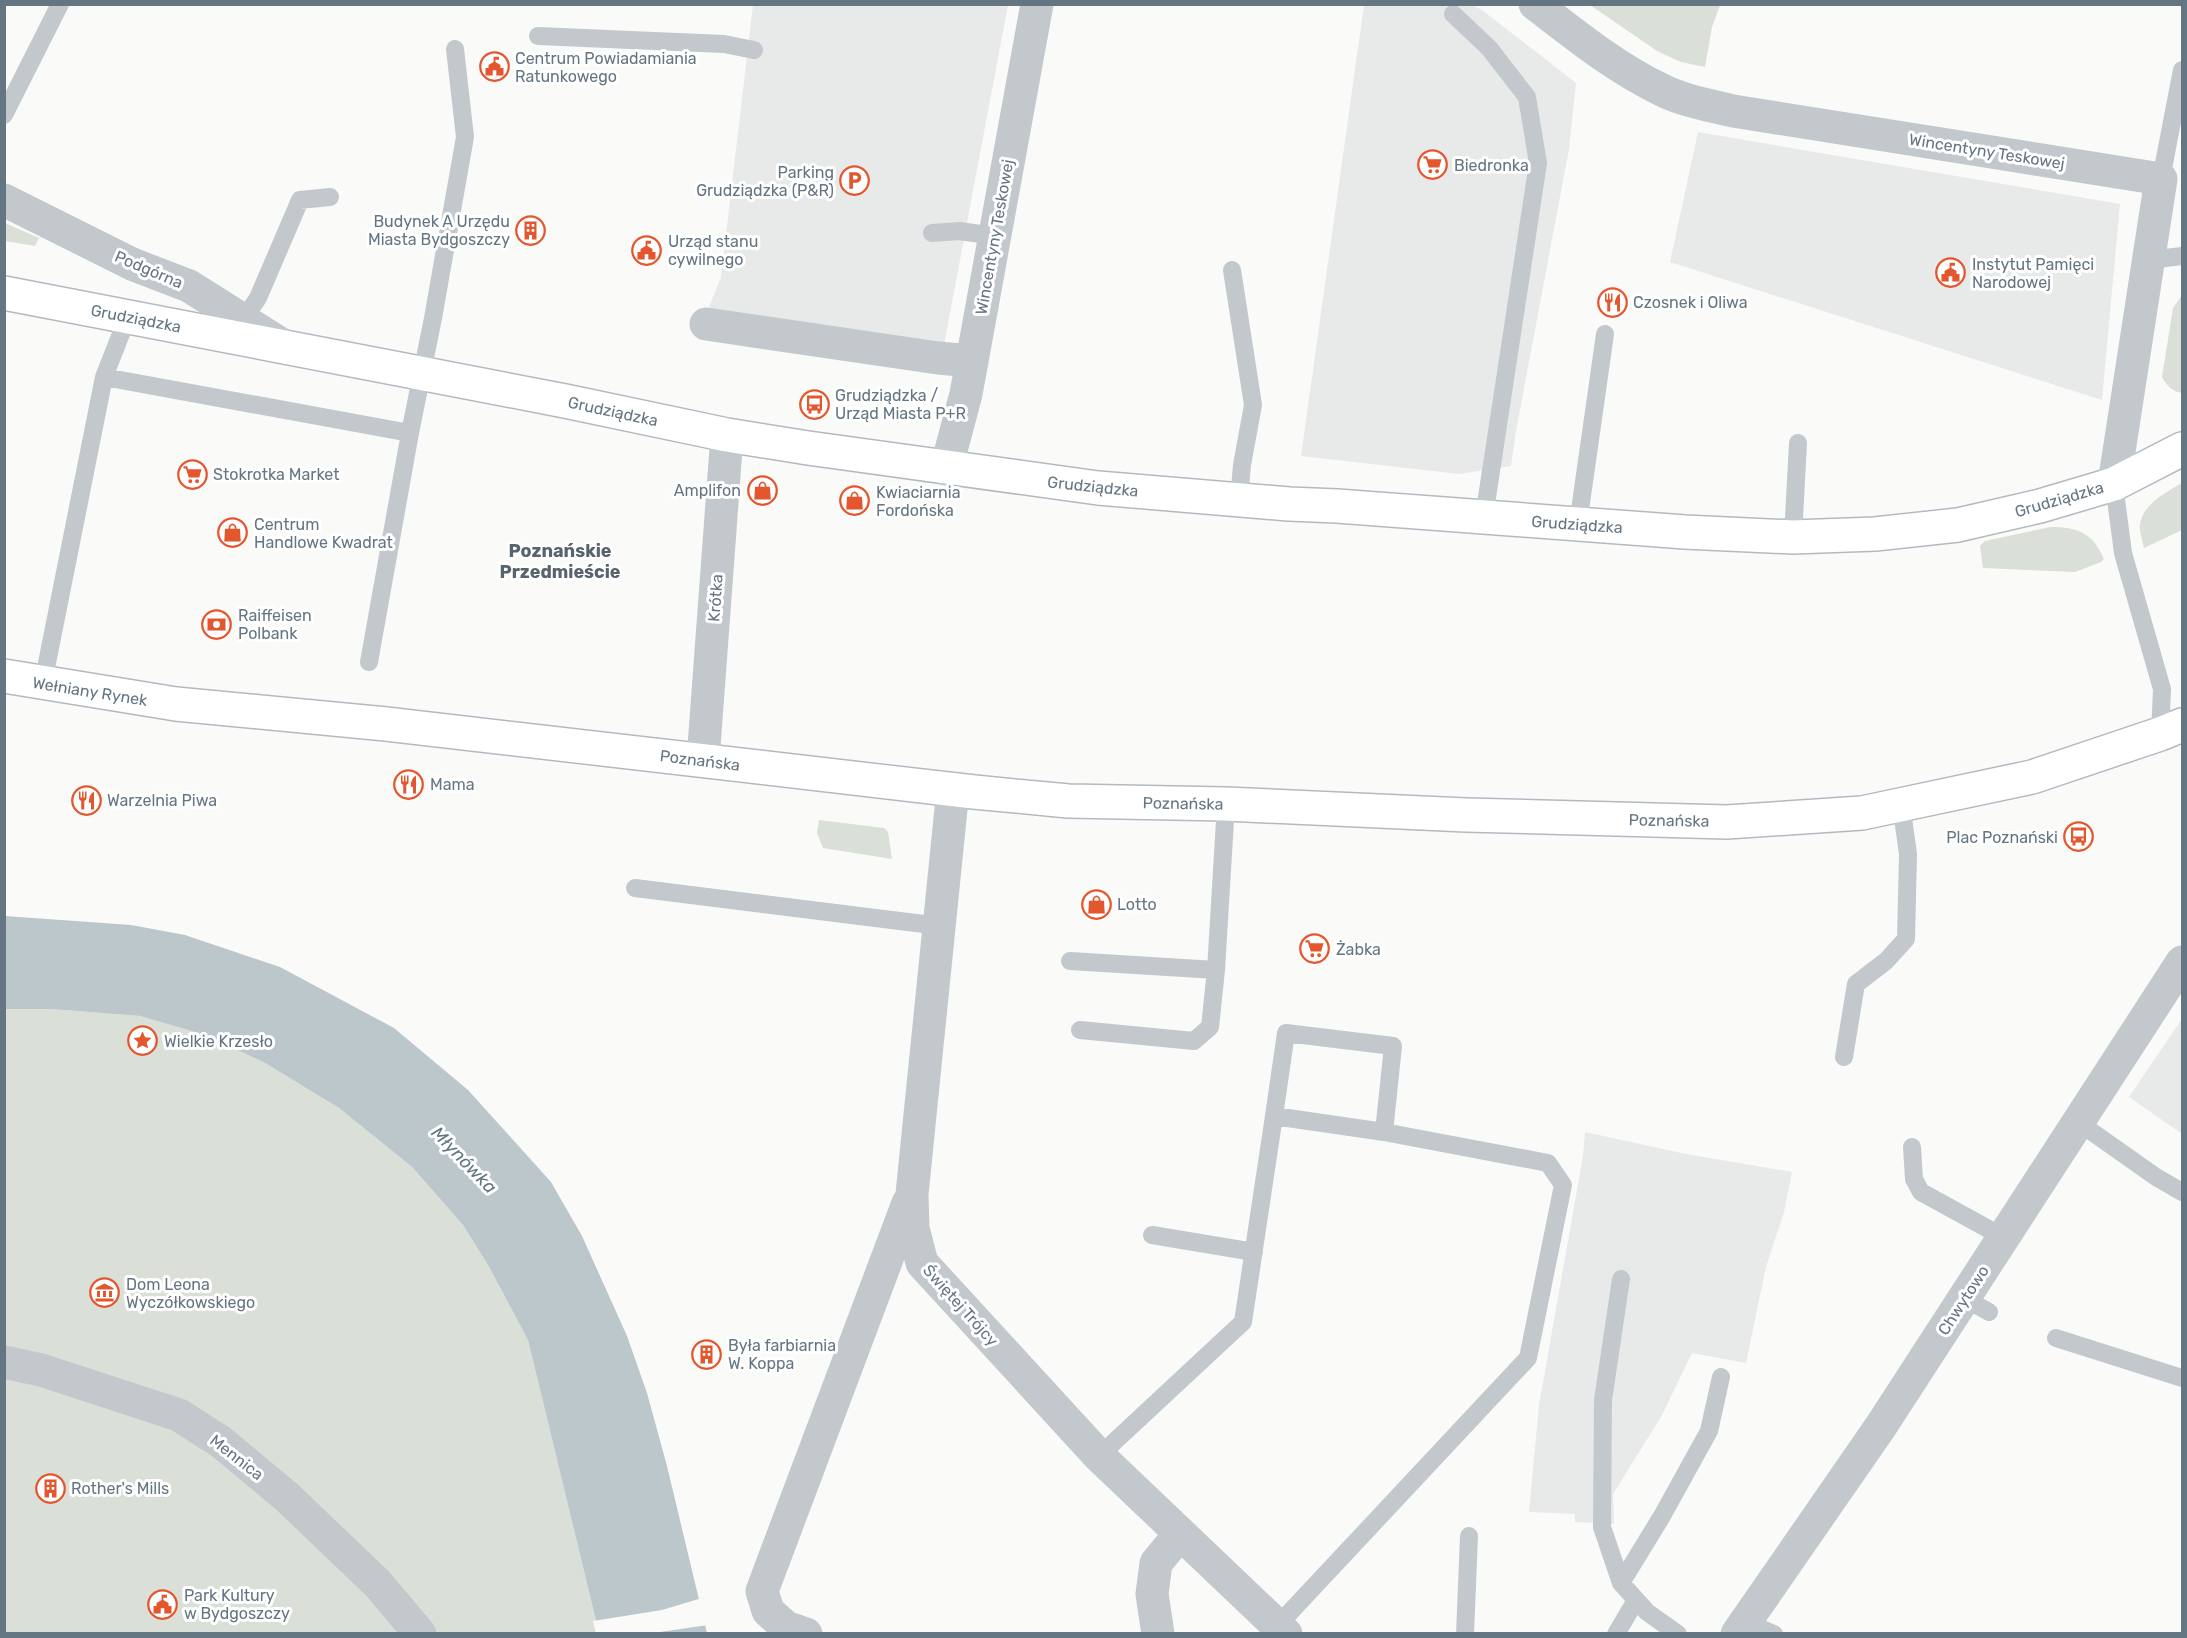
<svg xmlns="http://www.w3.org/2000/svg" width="2187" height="1638" font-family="Rubik,sans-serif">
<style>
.built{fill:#e8e9e9}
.green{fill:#dadfd7}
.water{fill:#bbc7cb}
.pier{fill:#fafaf8}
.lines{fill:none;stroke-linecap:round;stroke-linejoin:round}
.secondary-casing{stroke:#b3babf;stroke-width:36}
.service{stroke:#c3c8cc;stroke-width:18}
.minor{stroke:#c3c8cc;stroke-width:33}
.secondary{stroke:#fff;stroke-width:33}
.labels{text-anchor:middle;stroke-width:6;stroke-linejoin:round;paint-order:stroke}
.poi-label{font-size:16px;fill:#657683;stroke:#fff;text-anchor:start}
.street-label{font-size:16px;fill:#657683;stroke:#fff}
.neighbourhood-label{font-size:18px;font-weight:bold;fill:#57646e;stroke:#fff}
.water-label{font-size:18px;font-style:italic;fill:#60757c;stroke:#fff}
</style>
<rect width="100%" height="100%" fill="#fafaf8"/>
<path class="built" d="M 753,5 L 1008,5 L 940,366 L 708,310 L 721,277 Z
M 1364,5 L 1472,5 L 1482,10 L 1576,83 L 1569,149 L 1516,431 L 1511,466 L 1459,474 L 1301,456 Z
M 1698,132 L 2120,204 L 2102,400 L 1670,262 Z
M 2182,1019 L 2182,1134 L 2129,1097 Z
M 1585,1132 L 1686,1154 L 1792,1172 L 1784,1212 L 1766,1267 L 1746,1363 L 1692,1353 L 1661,1417 L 1613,1494 L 1614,1524 L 1575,1522 L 1575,1514 L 1529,1512 L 1539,1405 L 1583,1156 Z"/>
<path class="green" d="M 1590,5 L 1720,5 L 1712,27 L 1705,67 L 1681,62 L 1657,51 Z
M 5,223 L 39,238 L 35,246 L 5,241 Z
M 2182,295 L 2182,393 C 2173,392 2166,385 2162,377 L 2173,308 Z
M 2182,483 L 2182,530 L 2144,548 C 2143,542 2139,532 2140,525 C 2142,504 2167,492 2182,483 Z
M 2050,527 C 2078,527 2093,533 2104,559 L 2101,562 L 2075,572 L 1983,568 L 1980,546 L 1985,541 Z
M 819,820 L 884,828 L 888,832 L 892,859 L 823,848 L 817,833 Z
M 5,1009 L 51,1009 L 140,1016 L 205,1035 L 265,1063 L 339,1108 L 412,1167 L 463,1225 L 488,1265 L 528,1340 L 599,1633 L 5,1634 Z"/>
<path class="water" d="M 5,916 L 131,925 L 185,935 L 280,967 L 394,1028 L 468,1090 L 551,1182 L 582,1236 L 627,1336 L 647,1393 L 667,1466 L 707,1633 L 599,1633 L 528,1340 L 488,1265 L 463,1225 L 412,1167 L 339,1108 L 265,1063 L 205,1035 L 140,1016 L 51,1009 L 5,1009 Z"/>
<path class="pier" d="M 702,1598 L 708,1625 L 653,1633 L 596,1634 L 593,1621 L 662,1610 Z"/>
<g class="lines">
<defs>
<path id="secondary" d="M 4,293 L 565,401 L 727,435 L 808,448 L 1098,488 L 1289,504 L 1337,506 L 1685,532 L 1793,537 L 1875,534 L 1958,525 L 2040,506 L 2114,484 L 2182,449
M 4,676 L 176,704 L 386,724 L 974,792 L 1068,801 L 1226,804 L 1466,815 L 1727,822 L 1862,813 L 2032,777 L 2160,734 L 2182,725"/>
</defs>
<use href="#secondary" class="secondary-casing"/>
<path class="service" d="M 1453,14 L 1489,48 L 1527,97 L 1538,163 L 1484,517
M 538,36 L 724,44 L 754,50
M 4,115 L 60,4
M 2161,179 L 2182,70
M 932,233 L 959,231 L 995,236
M 2149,260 L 2182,256
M 1232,270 L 1253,405 L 1242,465 L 1239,500
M 243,320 L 258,298 L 300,200 L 330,197
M 104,377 L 410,433 L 369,662
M 410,433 L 433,318 L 465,137 L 455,49
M 2114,484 L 2123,553 L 2162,689 L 2160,734
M 1578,524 L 1605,334
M 1793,537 L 1798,443
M 43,683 L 104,377 L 128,316
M 635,888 L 940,926
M 1070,961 L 1216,970 L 1226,804
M 1080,1030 L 1194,1041 L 1210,1027 L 1216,970
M 1844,1057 L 1856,984 L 1886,961 L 1906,939 L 1908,854 L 1901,804
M 1274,1116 L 1286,1033 L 1393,1046 L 1384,1132
M 2078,1122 L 2156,1177 L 2182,1192
M 1912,1147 L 1914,1179 L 1921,1192 L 2003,1237
M 1152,1235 L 1254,1252
M 1621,1279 L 1603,1400 L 1602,1527 L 1621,1583 L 1647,1612 L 1678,1634
M 1964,1298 L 1989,1312
M 2056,1338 L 2182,1378
M 1099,1456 L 1243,1322 L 1274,1116 L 1384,1132 L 1548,1163 L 1563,1185 L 1528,1358 L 1278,1625
M 1621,1583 L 1662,1516 L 1709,1431 L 1721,1377
M 1745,1622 L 1774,1634
M 1465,1634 L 1469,1536
M 1616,1634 L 1636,1600"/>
<path class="minor" d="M 1535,4 C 1575,35 1616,68 1662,90 C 1684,101 1709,105 1733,111 L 2161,179 L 2114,484
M 4,200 L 132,264 L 189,286 L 284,346
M 706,324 L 938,358 L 972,361
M 946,469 L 966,394 L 1037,4
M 703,760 L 727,435
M 953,789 L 912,1194 L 913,1228 L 922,1263 L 1099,1456 L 1286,1634
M 4,1362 L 41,1370 L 179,1415 L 221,1442 L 287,1497 L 378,1584 L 420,1634
M 806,1634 L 786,1627 L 768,1611 L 762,1591 L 908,1203
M 1158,1634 L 1152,1594 L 1156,1563 L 1180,1534
M 1737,1634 L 1881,1426 L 2182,962"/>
<use href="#secondary" class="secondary"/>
</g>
<defs>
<symbol id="civic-ring" viewBox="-11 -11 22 22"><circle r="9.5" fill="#fff" stroke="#e4572e" stroke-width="1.5"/><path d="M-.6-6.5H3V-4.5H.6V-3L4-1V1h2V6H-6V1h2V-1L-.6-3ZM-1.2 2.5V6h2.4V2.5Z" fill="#e4572e"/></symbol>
<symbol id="supermarket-ring" viewBox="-11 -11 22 22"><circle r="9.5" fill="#fff" stroke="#e4572e" stroke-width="1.5"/><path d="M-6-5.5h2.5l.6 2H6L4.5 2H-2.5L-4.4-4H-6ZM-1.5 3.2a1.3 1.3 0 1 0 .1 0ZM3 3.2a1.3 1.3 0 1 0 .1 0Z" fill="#e4572e"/></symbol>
<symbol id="parking-ring" viewBox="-11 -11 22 22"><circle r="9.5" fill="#fff" stroke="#e4572e" stroke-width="1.5"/><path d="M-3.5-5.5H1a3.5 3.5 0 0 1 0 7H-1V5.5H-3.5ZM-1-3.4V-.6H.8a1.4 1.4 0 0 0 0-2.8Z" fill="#e4572e"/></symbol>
<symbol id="building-ring" viewBox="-11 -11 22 22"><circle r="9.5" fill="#fff" stroke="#e4572e" stroke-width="1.5"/><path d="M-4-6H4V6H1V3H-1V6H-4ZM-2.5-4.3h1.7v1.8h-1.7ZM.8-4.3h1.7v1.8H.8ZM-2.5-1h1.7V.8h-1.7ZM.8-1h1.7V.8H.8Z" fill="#e4572e"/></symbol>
<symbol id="restaurant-ring" viewBox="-11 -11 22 22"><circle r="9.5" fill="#fff" stroke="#e4572e" stroke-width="1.5"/><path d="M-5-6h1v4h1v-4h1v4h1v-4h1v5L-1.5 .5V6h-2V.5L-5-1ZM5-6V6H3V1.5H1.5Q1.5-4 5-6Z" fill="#e4572e"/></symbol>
<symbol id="bus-ring" viewBox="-11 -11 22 22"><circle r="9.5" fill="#fff" stroke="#e4572e" stroke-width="1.5"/><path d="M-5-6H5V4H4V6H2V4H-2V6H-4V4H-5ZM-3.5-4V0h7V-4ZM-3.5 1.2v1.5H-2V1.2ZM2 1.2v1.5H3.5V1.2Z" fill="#e4572e"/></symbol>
<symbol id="shop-ring" viewBox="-11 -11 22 22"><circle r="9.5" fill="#fff" stroke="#e4572e" stroke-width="1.5"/><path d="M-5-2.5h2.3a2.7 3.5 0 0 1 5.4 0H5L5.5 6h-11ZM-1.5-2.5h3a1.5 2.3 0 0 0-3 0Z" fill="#e4572e"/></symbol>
<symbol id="bank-ring" viewBox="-11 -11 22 22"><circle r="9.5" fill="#fff" stroke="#e4572e" stroke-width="1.5"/><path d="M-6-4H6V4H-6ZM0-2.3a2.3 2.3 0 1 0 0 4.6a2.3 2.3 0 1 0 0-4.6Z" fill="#e4572e"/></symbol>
<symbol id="sight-ring" viewBox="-11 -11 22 22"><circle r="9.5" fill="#fff" stroke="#e4572e" stroke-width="1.5"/><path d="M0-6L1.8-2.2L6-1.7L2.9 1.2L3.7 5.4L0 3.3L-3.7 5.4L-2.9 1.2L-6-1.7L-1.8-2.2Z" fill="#e4572e"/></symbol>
<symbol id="museum-ring" viewBox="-11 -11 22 22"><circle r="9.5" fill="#fff" stroke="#e4572e" stroke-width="1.5"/><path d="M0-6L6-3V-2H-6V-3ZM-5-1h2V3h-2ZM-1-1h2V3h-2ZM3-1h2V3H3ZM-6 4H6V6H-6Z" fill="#e4572e"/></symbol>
</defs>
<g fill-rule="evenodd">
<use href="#civic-ring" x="478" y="50" width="33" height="33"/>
<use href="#supermarket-ring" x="1416" y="148" width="33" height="33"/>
<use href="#parking-ring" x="838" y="164" width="33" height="33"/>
<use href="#building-ring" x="514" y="214" width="33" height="33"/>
<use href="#civic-ring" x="630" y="234" width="33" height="33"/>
<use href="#civic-ring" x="1934" y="256" width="33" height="33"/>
<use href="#restaurant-ring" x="1596" y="286" width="33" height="33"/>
<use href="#bus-ring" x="798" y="388" width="33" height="33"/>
<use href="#supermarket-ring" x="176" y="458" width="33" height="33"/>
<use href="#shop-ring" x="746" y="474" width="33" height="33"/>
<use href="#shop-ring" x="838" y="484" width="33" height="33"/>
<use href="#shop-ring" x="216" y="516" width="33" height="33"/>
<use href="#bank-ring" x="200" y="608" width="33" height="33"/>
<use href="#restaurant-ring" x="392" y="768" width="33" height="33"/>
<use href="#restaurant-ring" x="70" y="784" width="33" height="33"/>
<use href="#bus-ring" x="2062" y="820" width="33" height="33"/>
<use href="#shop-ring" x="1080" y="888" width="33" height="33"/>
<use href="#supermarket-ring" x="1298" y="932" width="33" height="33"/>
<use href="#sight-ring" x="126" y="1024" width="33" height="33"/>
<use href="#museum-ring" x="88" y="1276" width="33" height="33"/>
<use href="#building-ring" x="690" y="1338" width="33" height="33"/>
<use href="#building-ring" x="34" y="1472" width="33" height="33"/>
<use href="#civic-ring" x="146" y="1588" width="33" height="33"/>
</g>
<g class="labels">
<g class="poi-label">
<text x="515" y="64">Centrum Powiadamiania<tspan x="515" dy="18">Ratunkowego</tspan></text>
<text x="1454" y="171">Biedronka</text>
<text x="834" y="178" text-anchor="end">Parking<tspan x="834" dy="18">Grudziądzka (P&amp;R)</tspan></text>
<text x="510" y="227" text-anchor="end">Budynek A Urzędu<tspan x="510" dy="18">Miasta Bydgoszczy</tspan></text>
<text x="668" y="247">Urząd stanu<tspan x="668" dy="18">cywilnego</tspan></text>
<text x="1972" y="270">Instytut Pamięci<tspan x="1972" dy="18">Narodowej</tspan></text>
<text x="1633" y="308">Czosnek i Oliwa</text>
<text x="835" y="401">Grudziądzka /<tspan x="835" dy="18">Urząd Miasta P+R</tspan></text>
<text x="213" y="480">Stokrotka Market</text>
<text x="741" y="496" text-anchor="end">Amplifon</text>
<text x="876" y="498">Kwiaciarnia<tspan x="876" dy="18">Fordońska</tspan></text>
<text x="254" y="530">Centrum<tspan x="254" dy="18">Handlowe Kwadrat</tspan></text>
<text x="238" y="621">Raiffeisen<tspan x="238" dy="18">Polbank</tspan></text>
<text x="430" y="790">Mama</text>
<text x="107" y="806">Warzelnia Piwa</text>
<text x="2058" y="843" text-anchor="end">Plac Poznański</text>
<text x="1117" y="910">Lotto</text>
<text x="1336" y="955">Żabka</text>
<text x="164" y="1047">Wielkie Krzesło</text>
<text x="126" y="1290">Dom Leona<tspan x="126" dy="18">Wyczółkowskiego</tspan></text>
<text x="728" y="1351">Była farbiarnia<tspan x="728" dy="18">W. Koppa</tspan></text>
<text x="71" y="1494">Rother's Mills</text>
<text x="184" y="1601">Park Kultury<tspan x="184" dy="18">w Bydgoszczy</tspan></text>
</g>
<g class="street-label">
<text transform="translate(1987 151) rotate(9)" y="6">Wincentyny Teskowej</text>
<text transform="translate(994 237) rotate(-80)" y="6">Wincentyny Teskowej</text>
<text transform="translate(149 269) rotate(23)" y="6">Podgórna</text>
<text transform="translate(136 318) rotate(11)" y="6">Grudziądzka</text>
<text transform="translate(613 411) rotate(12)" y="6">Grudziądzka</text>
<text transform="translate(1093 486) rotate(6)" y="6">Grudziądzka</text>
<text transform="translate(2059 499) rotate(-16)" y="6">Grudziądzka</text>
<text transform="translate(1577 524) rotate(4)" y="6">Grudziądzka</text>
<text transform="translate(715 598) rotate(-86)" y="6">Krótka</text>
<text transform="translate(90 691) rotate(9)" y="6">Wełniany Rynek</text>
<text transform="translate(700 760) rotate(7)" y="6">Poznańska</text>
<text transform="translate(1183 803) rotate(1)" y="6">Poznańska</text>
<text transform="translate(1669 820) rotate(1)" y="6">Poznańska</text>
<text transform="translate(1963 1300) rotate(-57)" y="6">Chwytowo</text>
<text transform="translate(961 1305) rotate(48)" y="6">Świętej Trójcy</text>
<text transform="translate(237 1457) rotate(38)" y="6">Mennica</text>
</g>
<g class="neighbourhood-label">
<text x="560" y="557">Poznańskie<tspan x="560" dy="21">Przedmieście</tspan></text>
</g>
<g class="water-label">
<text transform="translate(464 1160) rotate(46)" y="6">Młynówka</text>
</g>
</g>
<rect width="2187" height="1638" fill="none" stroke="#657683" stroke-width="12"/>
</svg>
